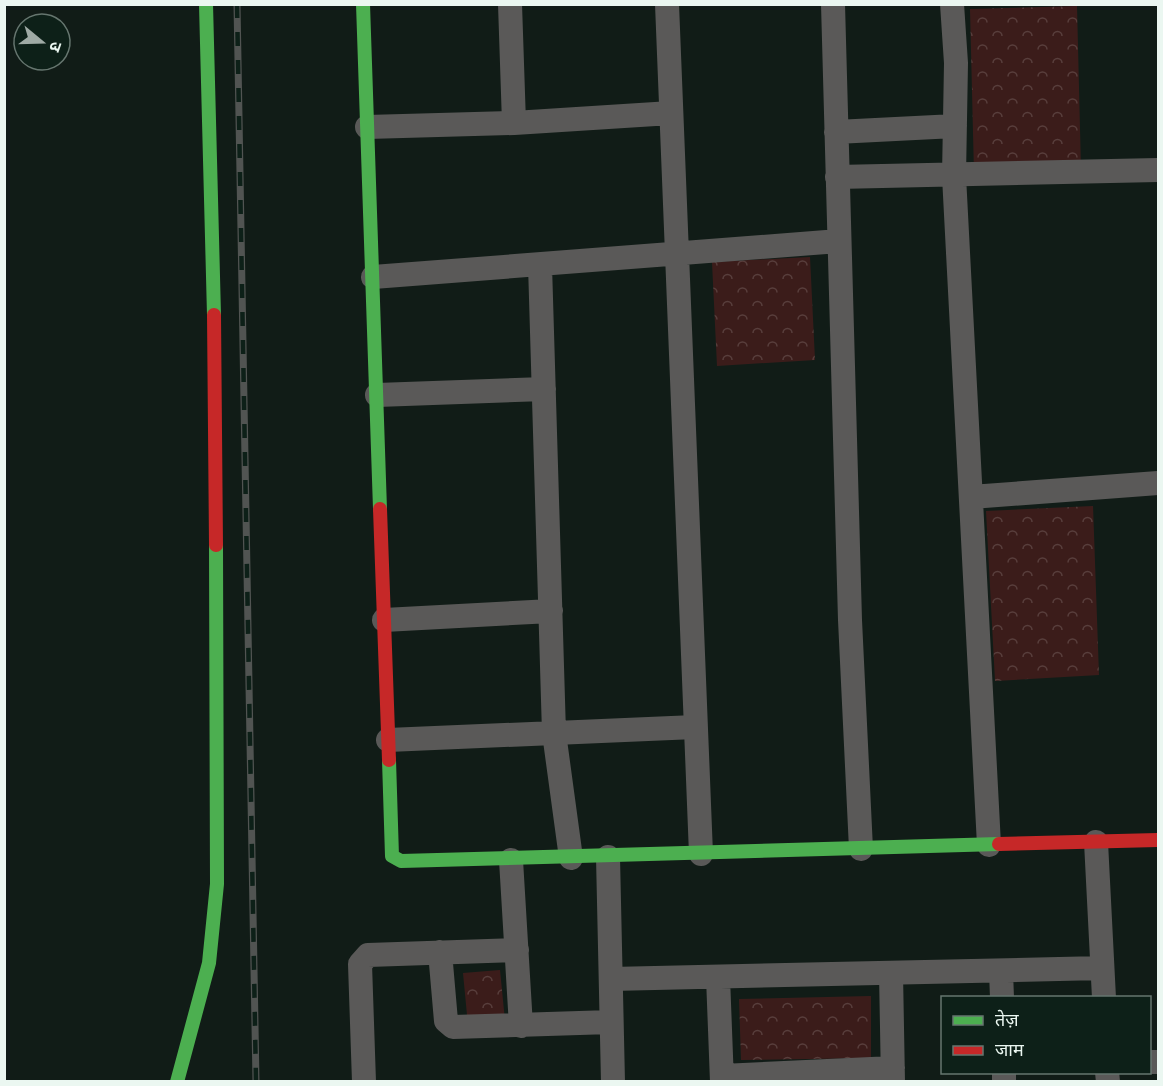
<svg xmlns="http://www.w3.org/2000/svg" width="1163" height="1086" font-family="Manrope,'Noto Sans Devanagari',sans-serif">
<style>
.park{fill:url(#park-crowns)}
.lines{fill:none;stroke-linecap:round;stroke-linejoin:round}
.street{stroke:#5a5958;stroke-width:24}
.fast{stroke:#4caf50;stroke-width:14}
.jam{stroke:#c62828;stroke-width:14}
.rail-casing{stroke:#515452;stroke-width:7}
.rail{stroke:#0d2018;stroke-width:4.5;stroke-dasharray:14;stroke-linecap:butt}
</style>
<defs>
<pattern id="park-crowns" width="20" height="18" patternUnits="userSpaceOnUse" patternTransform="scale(1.5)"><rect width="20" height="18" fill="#3b1c1a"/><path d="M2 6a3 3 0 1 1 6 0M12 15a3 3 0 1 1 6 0" fill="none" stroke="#583e3c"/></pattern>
</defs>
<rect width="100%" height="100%" fill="#111c17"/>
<path class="park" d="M 1077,6 L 1081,170 L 974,173 L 970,9 Z
M 810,257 L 815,360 L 717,366 L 712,262 Z
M 1093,506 L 1099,675 L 995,681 L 986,511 Z
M 500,970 L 505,1021 L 468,1025 L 463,973 Z
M 871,996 L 871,1058 L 741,1060 L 739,999 Z"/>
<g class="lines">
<path class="street" d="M 510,4 L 514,123
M 667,4 L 701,854
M 833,4 L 850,620 L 861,849
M 952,4 L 956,63 L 954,176 L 989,845
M 367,127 L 514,123 L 671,113
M 836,132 L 955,126
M 837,177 L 1158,170
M 540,265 L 554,733 L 571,858
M 373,277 L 839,241
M 377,395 L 544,389
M 971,497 L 1158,483
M 384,620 L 551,611
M 388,740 L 695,727
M 1096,842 L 1104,998
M 608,857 L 613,1082
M 511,860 L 521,1026
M 440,952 L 446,1021 L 453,1027 L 611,1022
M 1001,971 L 1002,998
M 891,973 L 893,1082
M 718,977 L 722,1082
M 611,979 L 1102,968
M 1150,1062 L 1158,1062
M 1004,1072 L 1004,1082
M 1107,1072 L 1108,1082
M 722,1076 L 893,1068
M 364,1082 L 360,964 L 368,955 L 517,950"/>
<path class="fast" d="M 206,4 L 214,315
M 363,4 L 380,509
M 389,760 L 392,856 L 401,861 L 999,844
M 177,1082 L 209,963 L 217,884 L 216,545"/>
<path class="jam" d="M 214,315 L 216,545
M 380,509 L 389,760
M 999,844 L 1158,840"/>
<defs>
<path id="rail" d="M 237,4 L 256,1082"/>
</defs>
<use href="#rail" class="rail-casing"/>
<use href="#rail" class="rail"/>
</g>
<rect width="1163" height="1086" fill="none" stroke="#ebf7f1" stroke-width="12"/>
<rect x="941" y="996" width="210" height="78" fill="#0d2018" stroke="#66766f" stroke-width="1.5"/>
<rect x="953" y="1016" width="30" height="9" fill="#4caf50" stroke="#66766f" stroke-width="1.5"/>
<text x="995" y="1026" font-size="18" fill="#ebf7f1">तेज़</text>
<rect x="953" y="1046" width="30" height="9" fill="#c62828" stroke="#66766f" stroke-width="1.5"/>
<text x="995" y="1056" font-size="18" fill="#ebf7f1">जाम</text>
<g transform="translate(42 42) rotate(109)"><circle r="28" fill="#0d2018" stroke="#66766f" stroke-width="1.5"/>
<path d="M0-4.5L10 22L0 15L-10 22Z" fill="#9faaa5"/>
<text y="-9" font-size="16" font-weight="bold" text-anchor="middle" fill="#ebf7f1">उ</text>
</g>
</svg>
